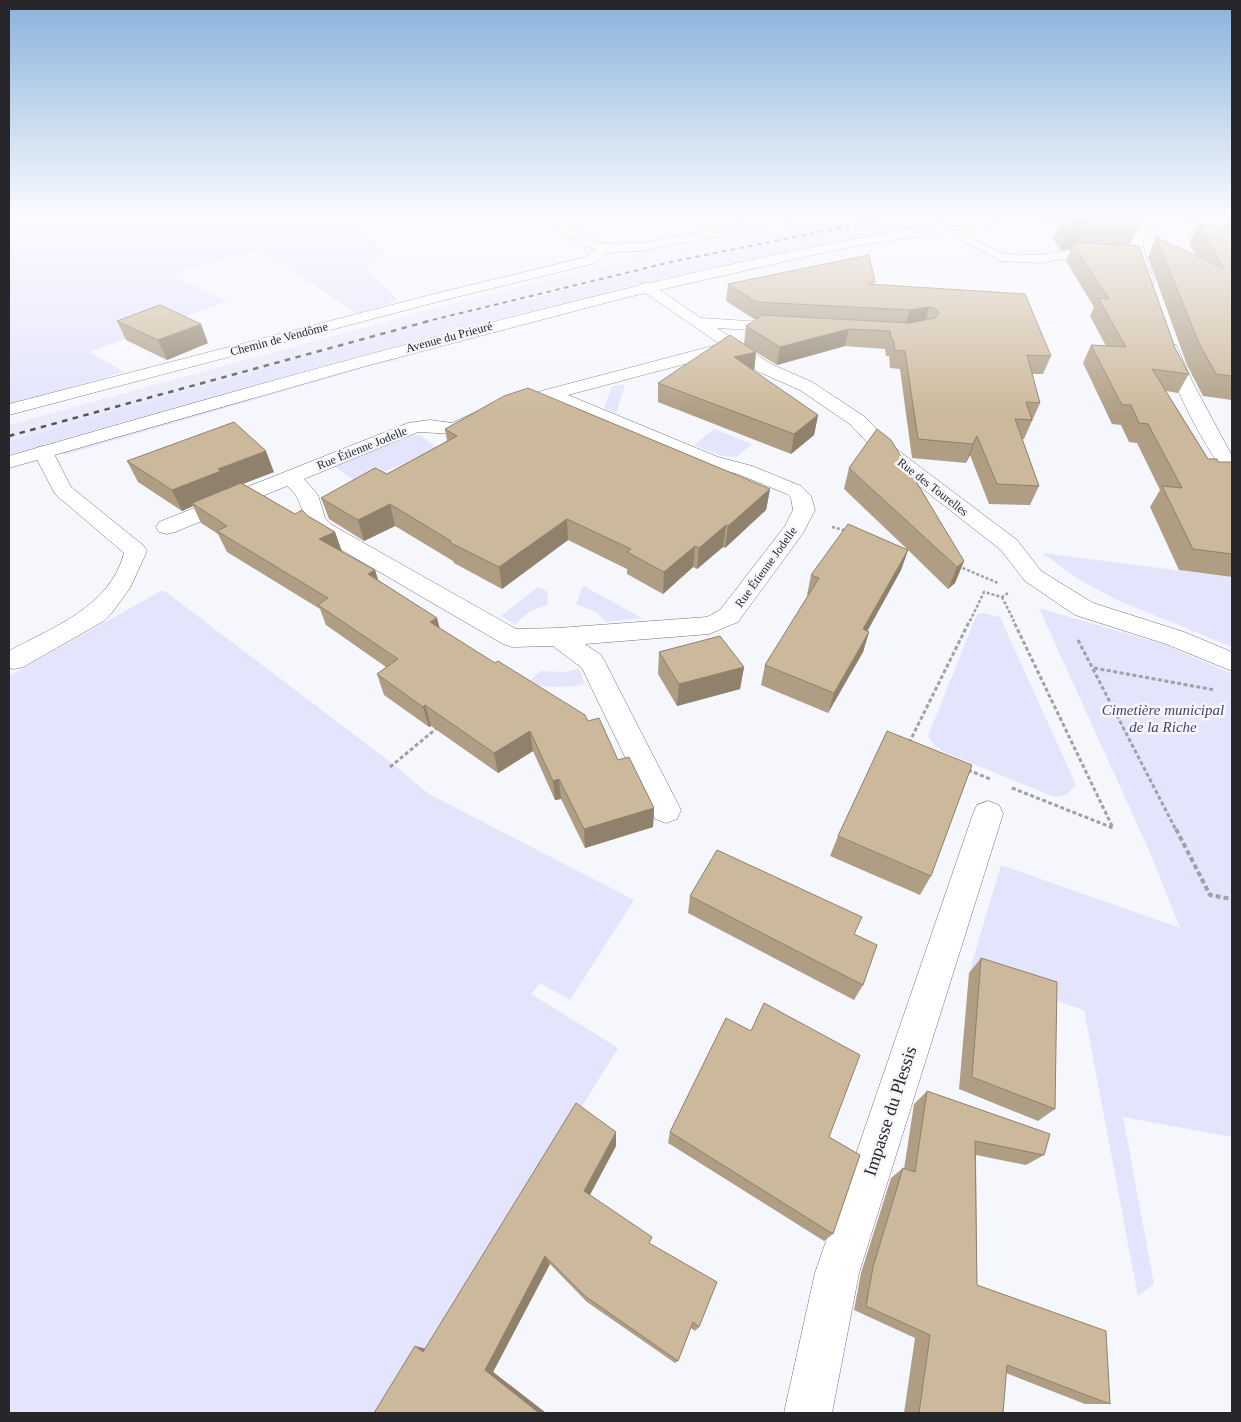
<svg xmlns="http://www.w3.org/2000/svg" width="1241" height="1422" font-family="'Times New Roman',serif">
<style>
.built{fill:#eaeaf9}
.green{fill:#e4e4fd}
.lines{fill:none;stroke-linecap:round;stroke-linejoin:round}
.service-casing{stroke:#74747e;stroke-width:1}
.minor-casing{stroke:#74747e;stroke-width:1}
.tertiary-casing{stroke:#74747e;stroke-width:1}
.path-far3{stroke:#a0a0a6;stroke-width:2;stroke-dasharray:2 1;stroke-linecap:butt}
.path-far2{stroke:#a0a0a6;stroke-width:2.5;stroke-dasharray:3 2;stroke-linecap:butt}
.path-far1{stroke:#a0a0a6;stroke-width:3;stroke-dasharray:4 2.5;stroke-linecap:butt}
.path{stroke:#a0a0a6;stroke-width:4;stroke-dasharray:5 3;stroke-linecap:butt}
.service{fill:#fff;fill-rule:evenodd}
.minor{fill:#fff;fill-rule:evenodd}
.tertiary{fill:#fff;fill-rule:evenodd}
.rail-far1{stroke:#545458;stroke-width:2;stroke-dasharray:4.5 4.5;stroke-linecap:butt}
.rail{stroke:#545458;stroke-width:2.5;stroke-dasharray:5.5 5.5;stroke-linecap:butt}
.wall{fill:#af9e84}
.shaded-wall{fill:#8f816c}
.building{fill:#ccb89a;stroke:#8f816c}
.labels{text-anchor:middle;stroke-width:5;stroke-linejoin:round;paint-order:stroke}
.far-street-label{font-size:12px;fill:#27272b;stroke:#f6f6fd}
.park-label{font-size:15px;font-style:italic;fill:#484371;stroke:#f6f6fd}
.near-street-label{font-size:18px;fill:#27272b;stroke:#f6f6fd}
</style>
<rect width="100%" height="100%" fill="#f6f6fd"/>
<path class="built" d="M 852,216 L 925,216 L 743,250 L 556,291 L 242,376 L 9,441 L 9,425 L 460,301 L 744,235 Z"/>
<path class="green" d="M 25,216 L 353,216 L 382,253 L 371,261 L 366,267 L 398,300 L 357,314 L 259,248 L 171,275 L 227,301 L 90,352 L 124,372 L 9,405 L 9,221 Z
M 925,216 L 987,216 C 838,237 691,271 546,307 C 366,352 187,404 9,455 L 9,441 C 311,356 614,266 925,216 Z
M 396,357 L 400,360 L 381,363 L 64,455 L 62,453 Z
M 623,384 L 625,386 L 616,413 L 604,408 L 612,387 Z
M 714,429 L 752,444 L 736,457 L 722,456 L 694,445 Z
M 420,435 L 438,449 L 357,483 L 334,466 L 409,436 Z
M 1042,553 L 1230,577 L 1232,581 L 1232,647 L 1117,600 L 1080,580 Z
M 583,586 L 642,618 L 606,622 L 596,612 L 576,604 Z
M 538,587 L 548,592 L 547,605 L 530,611 L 515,624 L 501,616 Z
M 163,590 L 389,761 L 429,794 L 634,900 L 570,1000 L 540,983 L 531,994 L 618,1048 L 562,1139 L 389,1413 L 9,1413 L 9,676 Z
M 1039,608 L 1166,645 L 1232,674 L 1232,1137 L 1123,1117 L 1154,1284 L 1138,1296 L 1084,1010 L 969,973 L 1001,865 L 1180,928 L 1152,857 Z
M 984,613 L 1000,617 L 1076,785 L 1066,795 L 1055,797 L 944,752 L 935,746 L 928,736 L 977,614 Z
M 579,669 L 585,684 C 565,688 546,688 527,683 L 541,671 L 565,672 Z"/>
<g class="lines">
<defs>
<path id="service" d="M 728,216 L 741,216 L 756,225 L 754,227 L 746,227 Z
M 964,235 L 1003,254 L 1039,255 L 1069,250 L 1102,250 L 1108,254 L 1102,258 L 1069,258 L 1039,263 L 1001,261 L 960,240 L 958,238 L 960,236 Z"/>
<path id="minor" d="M 538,216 L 553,216 L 591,239 L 605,244 L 642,243 L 778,216 L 804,216 L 798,220 L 642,251 L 607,252 L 596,263 L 444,300 L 9,415 L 9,404 L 434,294 L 586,257 L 595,249 L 581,245 Z
M 1152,216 L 1232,218 L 1232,226 L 1162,221 L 1147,232 L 1142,243 L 1154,282 L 1152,285 L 1142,285 L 1140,282 L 1128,243 L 1136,227 Z
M 646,283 L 651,284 L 701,318 L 793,324 L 795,327 L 793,330 L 787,332 L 717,328 L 771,364 L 812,382 L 865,417 L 891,445 L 1017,540 L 1041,571 L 1093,603 L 1184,632 L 1232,652 L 1232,671 L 1166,644 L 1075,615 L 1025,581 L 1001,550 L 877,453 L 851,425 L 800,390 L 759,372 L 730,352 L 568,395 L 718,457 L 752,466 L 801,486 L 811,496 L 815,510 L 803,533 L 738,622 L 709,634 L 585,644 L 601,655 L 605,662 L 681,810 L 677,819 L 666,823 L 655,819 L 582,668 L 553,646 L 512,647 L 503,644 L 316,535 C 297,517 307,502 287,486 L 175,532 L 167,534 L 159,532 L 156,527 L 159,522 L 408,423 L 430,420 L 452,423 L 476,412 L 545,390 L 720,344 L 641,290 L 639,287 L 641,284 ZM 550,400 L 704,465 L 738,474 L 787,494 L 791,498 L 793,510 L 785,526 L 720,610 L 707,617 L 558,628 L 516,629 L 332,525 L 325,518 L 318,495 L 304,479 L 418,432 L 456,434 L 490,420 Z
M 1170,344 L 1176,345 L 1178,349 L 1192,381 L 1232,456 L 1232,475 L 1225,473 C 1201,441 1174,387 1162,349 L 1164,345 Z
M 43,446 L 50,448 L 53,452 L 71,487 L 144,546 L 147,551 L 130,588 L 111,614 L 104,621 L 23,667 L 14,669 L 9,668 L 9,651 C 53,627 110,607 124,553 L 55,494 L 33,452 L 36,448 Z
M 988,801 L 999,805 L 1003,814 L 859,1273 L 832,1413 L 784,1413 L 815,1273 L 973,814 L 977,805 Z"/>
<path id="tertiary" d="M 988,216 L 1020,216 L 1014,220 L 845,248 L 624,298 L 362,367 L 9,468 L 9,456 C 182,406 356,356 532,312 C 682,274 834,239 988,216 Z
M 1132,216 L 1174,216 C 1168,223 1138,223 1132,216 Z"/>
</defs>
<use href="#service" class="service-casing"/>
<use href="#minor" class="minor-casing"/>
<use href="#tertiary" class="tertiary-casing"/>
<path class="path-far3" d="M 9,218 L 15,216
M 1042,220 L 1071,216
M 1039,223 L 1062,219"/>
<path class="path-far2" d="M 832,527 L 847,531
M 958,566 L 998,583
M 1002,597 L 1014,621
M 970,621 L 984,592 L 1002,597 L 1008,593"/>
<path class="path-far1" d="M 1078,640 L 1176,830
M 1094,668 L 1215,690
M 909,743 L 970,620
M 390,767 L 437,728
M 968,770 L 990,779
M 1012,788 L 1113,828 L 1013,620"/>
<path class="path" d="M 1176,829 L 1210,895 L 1232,899"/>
<use href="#service" class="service"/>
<use href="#minor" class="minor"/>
<use href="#tertiary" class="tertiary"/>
<path class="rail-far1" d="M 424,322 L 675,261 L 900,216"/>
<path class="rail" d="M 9,436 L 429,321"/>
</g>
<path class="wall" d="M 1061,216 L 1143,216 L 1130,245 L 1175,348 L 1189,374 L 1178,393 L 1166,391 L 1208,459 L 1218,462 L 1232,462 L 1232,577 L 1179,570 L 1150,507 L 1160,490 L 1137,443 L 1129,442 L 1121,425 L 1112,424 L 1083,363 L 1091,345 L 1106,346 L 1090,316 L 1094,307 L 1066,261 L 1071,249 L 1060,250 L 1053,239 Z
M 1229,216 L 1232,216 L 1232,400 L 1203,396 L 1187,365 L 1148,257 L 1156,237 L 1196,256 L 1189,243 L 1199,224 L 1224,226 Z
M 728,284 L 875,284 L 1051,356 L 1043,374 L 1032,374 L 1040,403 L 1024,439 L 1022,439 L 1039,486 L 1030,505 L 989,504 L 970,455 L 966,463 L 912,458 L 900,369 L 890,368 L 889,356 L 886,356 L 885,349 L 845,346 L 777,365 L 756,352 L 754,371 L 818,415 L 814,435 L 791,454 L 658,402 L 658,383 L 744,344 L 746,326 L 757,319 L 754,319 L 726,301 Z
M 117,321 L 208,343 L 167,360 L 126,340 Z
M 445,429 L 770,489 L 766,510 L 725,548 L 723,547 L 697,569 L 693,567 L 663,594 L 627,574 L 627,569 L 568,540 L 502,589 L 454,563 L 453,561 L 395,526 L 364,541 L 329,519 L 321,498 L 387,474 L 447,441 Z
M 127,461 L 274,472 L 243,484 L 295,514 L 308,516 L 335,532 L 342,552 L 375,570 L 378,580 L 437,618 L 440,629 L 588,721 L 654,808 L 653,827 L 585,848 L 561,799 L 555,800 L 533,751 L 498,773 L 431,726 L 429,727 L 384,695 L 377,674 L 386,667 L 326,625 L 320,609 L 227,552 L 218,534 L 201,523 L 193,506 L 182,511 L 138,482 Z
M 849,468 L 964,561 L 955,583 L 948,589 L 908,550 L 901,570 L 867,631 L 869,632 L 863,652 L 828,713 L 761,685 L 765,665 L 808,596 L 807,595 L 811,575 L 907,549 L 844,489 Z
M 659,652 L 744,667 L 740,689 L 677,706 L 658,674 Z
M 838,836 L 931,876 L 920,895 L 830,856 Z
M 690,896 L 854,934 L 863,985 L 854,1000 L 688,913 Z
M 981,958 L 1055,1109 L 1038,1121 L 959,1089 L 969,973 Z
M 927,1091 L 1044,1155 L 1026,1165 L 976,1155 L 977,1285 L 1110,1404 L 1085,1404 L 1006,1373 L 1003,1413 L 904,1413 L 915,1338 L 854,1310 L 861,1273 L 891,1178 L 903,1168 L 904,1169 L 914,1104 Z
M 670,1132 L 829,1137 L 833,1234 L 824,1241 L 668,1143 Z
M 616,1146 L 590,1195 L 650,1244 L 699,1327 L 695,1331 L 691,1328 L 678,1361 L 675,1363 L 587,1302 L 550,1264 L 493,1372 L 546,1413 L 374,1413 L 425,1348 Z"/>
<path class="shaded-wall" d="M 1073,216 L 1089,216 L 1076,248 L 1073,244 L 1071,249 L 1060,250 Z
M 929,307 L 924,324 L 905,327 L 910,310 Z
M 201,324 L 208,343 L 167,360 L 158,340 Z
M 849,329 L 845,346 L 777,365 L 780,347 Z
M 756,352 L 754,371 L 734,357 Z
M 818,415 L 814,435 L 791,454 L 794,434 Z
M 977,436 L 970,455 L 966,463 L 973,444 Z
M 266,451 L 274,472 L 192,503 L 193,506 L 182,511 L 172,490 L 218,469 Z
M 770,489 L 766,510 L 725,548 L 728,526 Z
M 390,504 L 395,526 L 364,541 L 358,520 Z
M 567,519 L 568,540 L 502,589 L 499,567 Z
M 726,525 L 723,547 L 697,569 L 699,548 Z
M 335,532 L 342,552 L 319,539 Z
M 695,546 L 693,567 L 663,594 L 664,572 Z
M 908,550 L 901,570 L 857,650 L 863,629 Z
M 964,561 L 955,583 L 948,589 L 957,567 Z
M 375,570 L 381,590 L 368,574 Z
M 437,618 L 442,638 L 430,622 Z
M 869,632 L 863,652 L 828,713 L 834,693 Z
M 744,667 L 740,689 L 677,706 L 679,684 Z
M 425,705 L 431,726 L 429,727 L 423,707 Z
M 530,731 L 533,751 L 498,773 L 494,753 Z
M 559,779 L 561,799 L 555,800 L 553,781 Z
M 654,808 L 653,827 L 585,848 L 584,829 Z
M 616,1132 L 616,1146 L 586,1202 L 584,1191 Z
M 545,1256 L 550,1264 L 493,1372 L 546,1413 L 539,1413 L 485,1370 Z
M 415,1346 L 427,1349 L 423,1352 Z"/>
<path class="building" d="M 1199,224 L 1232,227 L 1232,376 L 1216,374 L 1199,343 L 1156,237 L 1224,269 Z
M 1083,243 L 1139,246 L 1175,348 L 1189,374 L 1152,369 L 1208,459 L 1217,459 L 1218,462 L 1232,462 L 1232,554 L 1193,549 L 1162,486 L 1182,488 L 1148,424 L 1139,423 L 1131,405 L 1122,405 L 1091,345 L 1126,347 L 1098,298 L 1109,299 L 1073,244 Z
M 869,255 L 875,282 L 868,284 L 1025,294 L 1051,356 L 1027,355 L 1040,403 L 1026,402 L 1032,420 L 1015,419 L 1039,486 L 997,484 L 977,436 L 973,444 L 918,439 L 905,351 L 895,350 L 893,339 L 891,338 L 890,331 L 849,329 L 780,347 L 746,326 L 763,315 L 910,323 L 935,318 L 939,313 L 936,309 L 929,307 L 910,310 L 756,302 L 728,284 Z
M 160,305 L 201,324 L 158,340 L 117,321 Z
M 730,335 L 756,352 L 734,357 L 818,415 L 794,434 L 658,383 Z
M 528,388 L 770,489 L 728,526 L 726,525 L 699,548 L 695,546 L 664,572 L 627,552 L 631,549 L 567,519 L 499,567 L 449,542 L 451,541 L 390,504 L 358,520 L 321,498 L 375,468 L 387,474 L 457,436 L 445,429 L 504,396 Z
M 234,422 L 266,451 L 218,469 L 221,471 L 172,490 L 127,461 Z
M 877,429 L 891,440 L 964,561 L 957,567 L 849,468 Z
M 241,483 L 295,514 L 302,510 L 308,516 L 335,532 L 319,539 L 375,570 L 368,574 L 437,618 L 430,622 L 495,663 L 498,661 L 585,715 L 588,721 L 599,718 L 618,760 L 629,757 L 654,808 L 584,829 L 559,779 L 553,781 L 530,731 L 494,753 L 425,705 L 423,707 L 377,674 L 398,659 L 318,605 L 328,598 L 217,531 L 227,526 L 192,503 Z
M 848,524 L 908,550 L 863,629 L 869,632 L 834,693 L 765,665 L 819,578 L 811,575 Z
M 720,636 L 744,667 L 679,684 L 659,652 Z
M 887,731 L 972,765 L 931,876 L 838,836 Z
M 717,850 L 862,917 L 854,934 L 877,945 L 863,985 L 690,896 Z
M 981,958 L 1057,982 L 1055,1109 L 972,1077 Z
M 764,1003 L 860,1055 L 829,1137 L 860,1155 L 833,1234 L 670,1132 L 726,1018 L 751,1031 Z
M 927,1091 L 1050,1134 L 1044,1155 L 975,1141 L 977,1285 L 1106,1331 L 1110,1404 L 1007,1365 L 1003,1413 L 919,1413 L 930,1335 L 866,1306 L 873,1267 L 903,1168 L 915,1172 Z
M 576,1103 L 616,1132 L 584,1191 L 652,1237 L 649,1243 L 717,1282 L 699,1327 L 693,1322 L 678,1361 L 585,1296 L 545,1256 L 485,1370 L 539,1413 L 374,1413 L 415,1346 L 423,1352 Z"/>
<linearGradient id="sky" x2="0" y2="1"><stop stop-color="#89b2dc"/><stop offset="0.52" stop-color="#fbfbfe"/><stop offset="1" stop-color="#fbfbfe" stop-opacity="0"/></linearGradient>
<rect width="1241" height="415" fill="url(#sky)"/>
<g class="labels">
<g class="far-street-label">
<text transform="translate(449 337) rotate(-15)" y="4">Avenue du Prieuré</text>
<text transform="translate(279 339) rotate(-15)" y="4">Chemin de Vendôme</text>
<text transform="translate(362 448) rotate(-22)" y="4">Rue Étienne Jodelle</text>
<text transform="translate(933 487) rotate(38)" y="4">Rue des Tourelles</text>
<text transform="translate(766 567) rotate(-54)" y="4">Rue Étienne Jodelle</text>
</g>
<g class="park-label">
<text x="1163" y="715">Cimetière municipal<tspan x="1163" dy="17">de la Riche</tspan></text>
</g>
<g class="near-street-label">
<text transform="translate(890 1111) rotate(-72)" y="6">Impasse du Plessis</text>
</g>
</g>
<rect width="1241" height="1422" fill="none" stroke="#27272b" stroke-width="20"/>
</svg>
